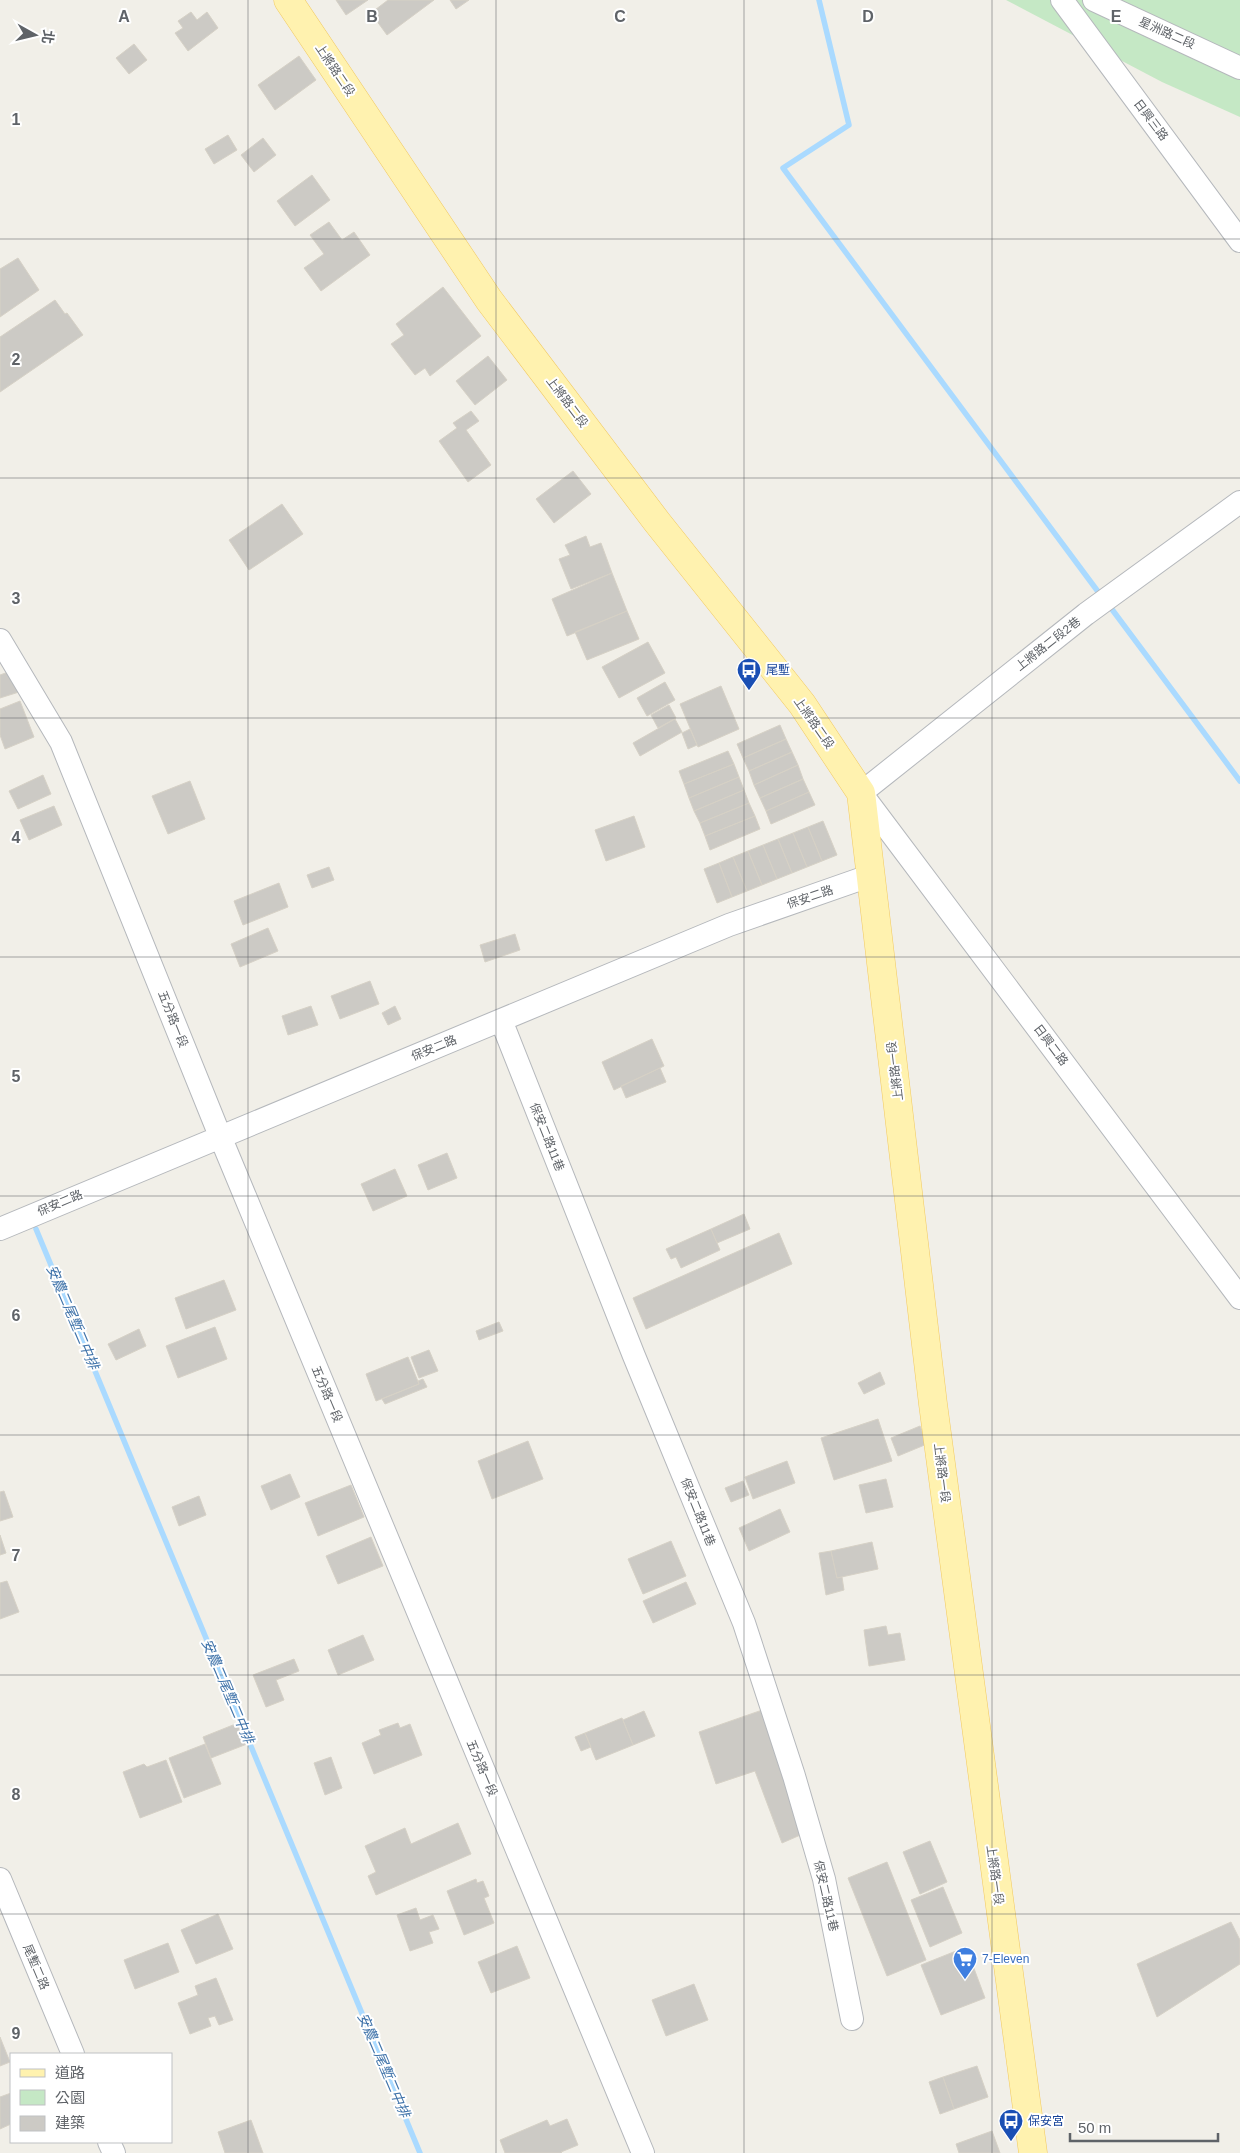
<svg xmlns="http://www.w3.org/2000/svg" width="1240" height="2153" font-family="Helvetica,'Noto Sans TC',sans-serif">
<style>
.green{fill:#c5e8c5}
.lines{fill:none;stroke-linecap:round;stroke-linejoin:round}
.stream{stroke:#aadaff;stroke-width:5.5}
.building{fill:#cccac5;stroke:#d6d1c6}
.minor-casing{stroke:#b5b8bc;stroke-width:24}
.major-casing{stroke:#f2c960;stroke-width:29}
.minor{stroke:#fff;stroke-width:22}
.major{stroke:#fff2af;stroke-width:28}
.grid{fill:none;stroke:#5f6368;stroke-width:1;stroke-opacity:0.55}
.labels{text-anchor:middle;stroke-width:4;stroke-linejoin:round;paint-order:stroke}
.street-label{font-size:12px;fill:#5f6368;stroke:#fff}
.transit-label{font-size:12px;fill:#164399;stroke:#fff;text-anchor:start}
.shop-label{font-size:12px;fill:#366cbe;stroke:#fff;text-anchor:start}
.water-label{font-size:14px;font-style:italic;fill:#4174aa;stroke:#fff}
.grid-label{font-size:16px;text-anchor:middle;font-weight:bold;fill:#5f6368;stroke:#fff;stroke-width:4;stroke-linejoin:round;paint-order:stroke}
</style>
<rect width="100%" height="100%" fill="#f1efe8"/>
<path class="green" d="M 1006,0 L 1240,0 L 1240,117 L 1162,82 Z"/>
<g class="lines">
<path class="stream" d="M 819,0 L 849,125 L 783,168 L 1102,597
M 1108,604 L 1240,781
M 36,1229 L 420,2153"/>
</g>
<path class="building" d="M 336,0 L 368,0 L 346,15 Z
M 388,0 L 434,0 L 387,35 L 371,13 Z
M 450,0 L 469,0 L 456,9 Z
M 191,12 L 197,20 L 207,12 L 218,28 L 188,51 L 175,33 L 183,28 L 178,21 Z
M 134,44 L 147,60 L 129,74 L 116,58 Z
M 299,56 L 316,80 L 275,110 L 258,85 Z
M 228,135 L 237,150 L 214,164 L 205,149 Z
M 263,138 L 276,155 L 254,172 L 241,155 Z
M 312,175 L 330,200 L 295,226 L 277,201 Z
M 329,222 L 342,240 L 354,232 L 370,255 L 321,291 L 304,268 L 324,254 L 310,235 Z
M 18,258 L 39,290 L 0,317 L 0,269 Z
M 443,287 L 481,336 L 430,376 L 425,368 L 415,375 L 391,344 L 404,335 L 396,324 Z
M 55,300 L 65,314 L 67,313 L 83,335 L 0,392 L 0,337 Z
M 488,356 L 507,380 L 475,405 L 456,381 Z
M 471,411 L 479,421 L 466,430 L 491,465 L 468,482 L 439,441 L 457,428 L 453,423 Z
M 573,471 L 591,494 L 554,523 L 536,499 Z
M 282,504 L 303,534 L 249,570 L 229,540 Z
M 586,536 L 590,547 L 601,543 L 612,573 L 571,589 L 559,559 L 570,555 L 565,545 Z
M 612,573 L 627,611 L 567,636 L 552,599 Z
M 627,611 L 639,639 L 587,660 L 575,632 Z
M 648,642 L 665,673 L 619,698 L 602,667 Z
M 11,671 L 19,692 L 0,698 L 0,675 Z
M 665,682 L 675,700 L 647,716 L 637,698 Z
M 721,686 L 739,729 L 698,747 L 680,704 Z
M 20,701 L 34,737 L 5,749 L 0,735 L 0,709 Z
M 669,705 L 676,718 L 658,728 L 651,715 Z
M 675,719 L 682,732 L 640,756 L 633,743 Z
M 780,725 L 786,739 L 743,758 L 737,744 Z
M 690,729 L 697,745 L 688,749 L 682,733 Z
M 786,739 L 792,752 L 749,771 L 743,758 Z
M 728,751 L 734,764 L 684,784 L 679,771 Z
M 792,752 L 798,765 L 754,785 L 749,771 Z
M 734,764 L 739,777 L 689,798 L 684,784 Z
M 798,765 L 803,779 L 760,798 L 754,785 Z
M 43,775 L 51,794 L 18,809 L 9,791 Z
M 739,777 L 744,790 L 694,811 L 689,798 Z
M 803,779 L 809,792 L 766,811 L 760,798 Z
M 190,781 L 205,819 L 168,834 L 152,796 Z
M 744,790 L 749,803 L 700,823 L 694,811 Z
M 809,792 L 815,805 L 771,824 L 766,811 Z
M 749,803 L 755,816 L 705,836 L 700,823 Z
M 54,806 L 62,825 L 29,840 L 20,820 Z
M 634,816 L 645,847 L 606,861 L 595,830 Z
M 755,816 L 760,829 L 710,850 L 705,836 Z
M 823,821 L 837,855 L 822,861 L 808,827 Z
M 808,827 L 822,861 L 807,867 L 793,833 Z
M 793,833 L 807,867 L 792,873 L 778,839 Z
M 778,839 L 792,873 L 777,879 L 763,845 Z
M 763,845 L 777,879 L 762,885 L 748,851 Z
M 748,851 L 762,885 L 747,891 L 733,857 Z
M 733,857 L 747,891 L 732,897 L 719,863 Z
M 719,863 L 732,897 L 717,903 L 704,869 Z
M 329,867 L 334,880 L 312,888 L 307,875 Z
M 279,883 L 288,907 L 243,925 L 234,901 Z
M 268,928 L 278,951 L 240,967 L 231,944 Z
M 515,934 L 520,950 L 485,962 L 480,945 Z
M 370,981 L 379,1004 L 340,1019 L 331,996 Z
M 311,1006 L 318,1025 L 288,1035 L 282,1016 Z
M 395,1006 L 401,1019 L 388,1025 L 382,1013 Z
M 652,1039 L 664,1066 L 614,1090 L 602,1062 Z
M 660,1068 L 666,1082 L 626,1098 L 621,1086 Z
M 447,1153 L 457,1178 L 428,1190 L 418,1165 Z
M 395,1169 L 407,1196 L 373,1211 L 361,1184 Z
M 744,1214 L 750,1229 L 717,1243 L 711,1229 Z
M 711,1229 L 720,1250 L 681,1268 L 676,1257 L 671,1259 L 666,1249 Z
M 779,1233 L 792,1264 L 646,1329 L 633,1298 Z
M 224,1280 L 236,1310 L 186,1329 L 175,1298 Z
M 499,1322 L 503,1331 L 479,1340 L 476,1331 Z
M 215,1327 L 227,1359 L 178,1378 L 166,1346 Z
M 139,1329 L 146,1346 L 116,1360 L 108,1344 Z
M 429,1350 L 438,1371 L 419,1378 L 411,1357 Z
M 408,1357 L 419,1384 L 376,1401 L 366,1374 Z
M 880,1372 L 885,1384 L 864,1394 L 858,1383 Z
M 423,1379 L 427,1387 L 385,1404 L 382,1399 L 419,1384 L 418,1381 Z
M 878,1419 L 892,1461 L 834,1480 L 821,1438 Z
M 920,1426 L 927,1444 L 898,1456 L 891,1438 Z
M 528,1441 L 543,1479 L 492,1499 L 478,1461 Z
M 787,1461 L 795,1483 L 753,1499 L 745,1477 Z
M 290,1474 L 300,1497 L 271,1510 L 261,1486 Z
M 886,1479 L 893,1507 L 866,1513 L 859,1485 Z
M 743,1481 L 749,1495 L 731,1502 L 725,1488 Z
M 351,1485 L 364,1517 L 318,1536 L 305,1503 Z
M 4,1491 L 13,1517 L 0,1521 L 0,1492 Z
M 199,1496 L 206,1515 L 179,1526 L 172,1507 Z
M 780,1509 L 790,1532 L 749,1551 L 739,1528 Z
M 0,1535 L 6,1553 L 0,1555 Z
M 371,1537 L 383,1566 L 338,1584 L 326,1556 Z
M 671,1541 L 686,1576 L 643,1594 L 628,1559 Z
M 872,1542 L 878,1569 L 837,1578 L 831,1551 Z
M 831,1551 L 837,1578 L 842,1577 L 844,1590 L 826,1595 L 819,1553 Z
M 7,1581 L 19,1612 L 0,1619 L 0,1583 Z
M 686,1582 L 696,1604 L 653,1623 L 643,1601 Z
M 886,1626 L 888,1635 L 900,1633 L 905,1660 L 869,1666 L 864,1630 Z
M 363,1635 L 374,1660 L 338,1675 L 328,1650 Z
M 294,1659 L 299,1671 L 276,1680 L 284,1700 L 266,1707 L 253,1675 Z
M 768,1708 L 805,1833 L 782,1843 L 755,1771 L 716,1784 L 699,1732 Z
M 644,1711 L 655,1736 L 633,1745 L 623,1720 Z
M 622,1718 L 633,1745 L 596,1760 L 585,1733 Z
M 238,1723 L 247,1744 L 211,1758 L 203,1737 Z
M 398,1723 L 400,1728 L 410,1724 L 422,1755 L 374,1774 L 362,1743 L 381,1735 L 379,1730 Z
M 585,1733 L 591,1747 L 581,1751 L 575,1737 Z
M 205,1744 L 221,1784 L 184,1798 L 169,1758 Z
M 331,1757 L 342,1788 L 325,1795 L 314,1763 Z
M 166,1760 L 182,1802 L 140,1818 L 123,1772 L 144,1764 L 147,1767 Z
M 458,1823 L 471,1854 L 376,1895 L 368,1876 L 376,1872 L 365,1846 L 405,1828 L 411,1844 Z
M 930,1841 L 947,1882 L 920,1894 L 903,1852 Z
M 887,1862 L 926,1960 L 887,1976 L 848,1878 Z
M 476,1879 L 477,1883 L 483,1881 L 489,1896 L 484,1898 L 494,1923 L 464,1935 L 447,1891 Z
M 943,1887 L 962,1933 L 930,1947 L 911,1900 Z
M 416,1908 L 420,1920 L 433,1915 L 439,1929 L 429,1932 L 433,1943 L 410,1951 L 397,1915 Z
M 218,1914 L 233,1949 L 196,1964 L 181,1930 Z
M 1231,1922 L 1240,1940 L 1240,1964 L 1157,2017 L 1137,1964 Z
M 168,1943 L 179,1972 L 135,1989 L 124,1960 Z
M 517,1946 L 530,1978 L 491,1993 L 478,1962 Z
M 966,1947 L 985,1998 L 941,2015 L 921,1965 Z
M 216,1978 L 233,2020 L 219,2025 L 215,2016 L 208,2018 L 211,2026 L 190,2034 L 178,2003 L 198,1995 L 195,1986 Z
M 694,1984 L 708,2020 L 666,2036 L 652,2000 Z
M 0,2037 L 10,2062 L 0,2066 Z
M 977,2066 L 988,2097 L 954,2109 L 943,2077 Z
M 943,2077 L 954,2109 L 940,2114 L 929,2082 Z
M 11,2093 L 11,2124 L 0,2129 L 0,2097 Z
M 567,2119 L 578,2145 L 561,2152 L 562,2153 L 505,2153 L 500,2140 L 547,2120 L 550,2126 Z
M 251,2120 L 263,2153 L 225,2153 L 218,2132 Z
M 992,2131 L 1000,2153 L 959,2153 L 956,2144 Z"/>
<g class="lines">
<defs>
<path id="minor" d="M 1062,0 L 1240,241
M 1094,0 L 1240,68
M 1240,502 L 1086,614 L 861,793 L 1240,1298
M 0,640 L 61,742 L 220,1136 L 643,2153
M 501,1020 L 634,1356 L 744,1623 L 794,1776 L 824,1879 L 852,2019
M 0,1229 L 729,925 L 872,875
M 0,1879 L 73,2054
M 109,2142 L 114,2153"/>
<path id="major" d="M 288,0 L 489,300 L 657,522 L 802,704 L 861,793 L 933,1404 L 1033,2153"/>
</defs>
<use href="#minor" class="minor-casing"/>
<use href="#major" class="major-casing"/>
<use href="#minor" class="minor"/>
<use href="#major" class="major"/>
</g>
<path class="grid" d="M 248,0 L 248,2153M 496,0 L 496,2153M 744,0 L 744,2153M 992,0 L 992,2153M 0,239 L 1240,239M 0,478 L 1240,478M 0,718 L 1240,718M 0,957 L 1240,957M 0,1196 L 1240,1196M 0,1435 L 1240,1435M 0,1675 L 1240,1675M 0,1914 L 1240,1914"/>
<defs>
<symbol id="bus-pin" viewBox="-11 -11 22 30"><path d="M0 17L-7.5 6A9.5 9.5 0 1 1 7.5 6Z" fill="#1a4fb4" stroke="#fff"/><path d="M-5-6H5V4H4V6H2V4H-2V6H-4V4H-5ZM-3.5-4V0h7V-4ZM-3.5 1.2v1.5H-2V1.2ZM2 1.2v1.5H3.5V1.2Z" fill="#fff"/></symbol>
<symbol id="supermarket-pin" viewBox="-11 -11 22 30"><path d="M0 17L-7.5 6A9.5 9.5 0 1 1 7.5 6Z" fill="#3f7fe0" stroke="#fff"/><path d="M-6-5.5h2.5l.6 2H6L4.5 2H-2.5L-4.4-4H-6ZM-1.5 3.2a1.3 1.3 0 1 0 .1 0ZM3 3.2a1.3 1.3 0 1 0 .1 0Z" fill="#fff"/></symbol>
</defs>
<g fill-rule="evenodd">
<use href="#bus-pin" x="735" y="656" width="28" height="38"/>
<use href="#supermarket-pin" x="951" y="1945" width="28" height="38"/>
<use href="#bus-pin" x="997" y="2107" width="28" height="38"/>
</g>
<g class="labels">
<g class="street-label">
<text transform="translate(1167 33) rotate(24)" y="4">星洲路二段</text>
<text transform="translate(335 70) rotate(56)" y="4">上將路二段</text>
<text transform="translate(1151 120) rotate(53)" y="4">日興三路</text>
<text transform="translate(567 402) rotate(53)" y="4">上將路二段</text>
<text transform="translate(1048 644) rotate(-38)" y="4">上將路二段2巷</text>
<text transform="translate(814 723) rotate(55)" y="4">上將路二段</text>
<text transform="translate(810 897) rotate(-19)" y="4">保安二路</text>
<text transform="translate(173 1019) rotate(68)" y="4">五分路一段</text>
<text transform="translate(1051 1045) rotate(53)" y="4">日興二路</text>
<text transform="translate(434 1048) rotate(-22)" y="4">保安二路</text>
<text transform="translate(895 1071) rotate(-97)" y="4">上將路一段</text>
<text transform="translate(547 1137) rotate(68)" y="4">保安二路11巷</text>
<text transform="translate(60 1203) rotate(-23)" y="4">保安二路</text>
<text transform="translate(327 1394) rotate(67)" y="4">五分路一段</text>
<text transform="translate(942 1473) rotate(83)" y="4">上將路一段</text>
<text transform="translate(698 1512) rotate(68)" y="4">保安二路11巷</text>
<text transform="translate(482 1768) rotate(67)" y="4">五分路一段</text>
<text transform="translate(995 1875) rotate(82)" y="4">上將路一段</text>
<text transform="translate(826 1896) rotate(77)" y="4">保安二路11巷</text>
<text transform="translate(36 1967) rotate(67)" y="4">尾塹二路</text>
</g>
<g class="transit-label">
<text x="766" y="674">尾塹</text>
<text x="1028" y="2125">保安宮</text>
</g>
<g class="shop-label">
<text x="982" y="1963">7-Eleven</text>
</g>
<g class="water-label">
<text transform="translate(73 1317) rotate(67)" y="5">安農二尾塹二中排</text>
<text transform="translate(228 1691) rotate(67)" y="5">安農二尾塹二中排</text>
<text transform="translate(384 2065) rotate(67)" y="5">安農二尾塹二中排</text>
</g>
</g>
<g class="grid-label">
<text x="124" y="22">A</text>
<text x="372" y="22">B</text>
<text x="620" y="22">C</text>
<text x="868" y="22">D</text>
<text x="1116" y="22">E</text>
<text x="16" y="125">1</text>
<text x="16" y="365">2</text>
<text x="16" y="604">3</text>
<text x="16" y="843">4</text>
<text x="16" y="1082">5</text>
<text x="16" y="1321">6</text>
<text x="16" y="1561">7</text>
<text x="16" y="1800">8</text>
<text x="16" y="2039">9</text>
</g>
<rect x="10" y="2053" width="162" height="90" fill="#ffffff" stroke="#bfc1c3"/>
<rect x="20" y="2069" width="25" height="8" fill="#fff2af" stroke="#bfc1c3"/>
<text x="55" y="2078" font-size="15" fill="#5f6368">道路</text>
<rect x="20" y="2090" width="25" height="15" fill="#c5e8c5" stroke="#bfc1c3"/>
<text x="55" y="2103" font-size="15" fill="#5f6368">公園</text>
<rect x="20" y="2116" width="25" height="15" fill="#cccac5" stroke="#bfc1c3"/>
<text x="55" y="2128" font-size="15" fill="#5f6368">建築</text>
<g transform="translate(35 35) rotate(98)" stroke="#ffffff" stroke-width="4" paint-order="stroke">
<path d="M0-4L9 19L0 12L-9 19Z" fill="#5f6368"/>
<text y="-8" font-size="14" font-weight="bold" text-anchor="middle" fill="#5f6368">北</text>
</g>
<path d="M1070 2133v8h148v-8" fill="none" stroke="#5f6368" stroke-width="2.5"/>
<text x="1078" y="2133" font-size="15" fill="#5f6368" stroke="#ffffff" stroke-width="4" paint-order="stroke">50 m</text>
</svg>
